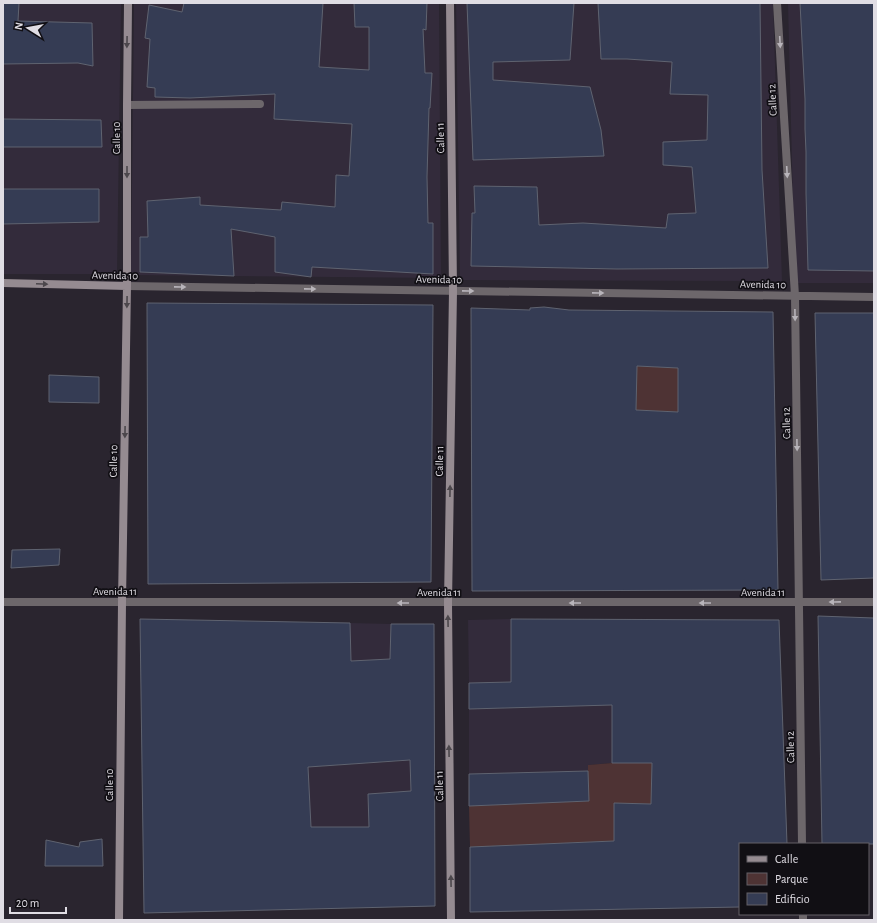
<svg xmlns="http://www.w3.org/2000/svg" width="877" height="923" font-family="'Alegreya Sans',sans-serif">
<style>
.built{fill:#332b3b}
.green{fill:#4e3334}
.building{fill:#353c54;stroke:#5f6370;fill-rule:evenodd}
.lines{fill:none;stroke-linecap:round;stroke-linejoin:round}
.lane{stroke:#6d676b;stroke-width:8}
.street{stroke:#6d676b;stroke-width:8}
.secondary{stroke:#958b91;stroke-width:8}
.oneway{fill:#4c474c}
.oneway2{fill:#b8b4ba}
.labels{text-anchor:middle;stroke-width:3.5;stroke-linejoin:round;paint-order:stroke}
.street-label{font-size:11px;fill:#e0dde4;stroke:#110f14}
</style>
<rect width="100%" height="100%" fill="#2a252f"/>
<path class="built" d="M 3,3 L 121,3 L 117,274 L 3,274 Z
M 134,3 L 439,3 L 441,278 L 131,275 Z
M 456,3 L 773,3 L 782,281 L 460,280 Z
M 788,3 L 874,3 L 874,283 L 795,283 Z
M 511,619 L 511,682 L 469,683 L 468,620 Z
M 350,623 L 391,624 L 390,644 L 410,643 L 411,659 L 351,661 Z
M 612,705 L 612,763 L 589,765 L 588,771 L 469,774 L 469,709 Z
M 435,759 L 435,775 L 411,777 L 411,791 L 368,794 L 369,827 L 311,827 L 308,767 Z"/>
<path class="green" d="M 637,366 L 678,368 L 678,412 L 636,410 Z
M 612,763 L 652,763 L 651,804 L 614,803 L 614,841 L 470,847 L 469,806 L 588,801 L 588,765 Z"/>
<path class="building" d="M 3,3 L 19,3 L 18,21 L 92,23 L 93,66 L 78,63 L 3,64 Z
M 184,3 L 323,3 L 319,67 L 369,70 L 369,27 L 355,27 L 354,3 L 427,3 L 426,30 L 423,29 L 425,73 L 432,73 L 430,108 L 429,108 L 427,177 L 428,223 L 433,223 L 433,274 L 312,267 L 311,277 L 275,272 L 275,237 L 231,229 L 234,276 L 140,272 L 140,237 L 148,237 L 147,201 L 200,197 L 200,205 L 281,210 L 282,202 L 335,207 L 336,175 L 349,176 L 352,124 L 274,119 L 275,94 L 190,98 L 155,97 L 155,88 L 147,87 L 150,39 L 145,38 L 149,5 L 182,12 Z
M 467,3 L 574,3 L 570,60 L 493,62 L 493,80 L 590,87 L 601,130 L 604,156 L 473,160 Z
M 598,3 L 760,3 L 762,170 L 768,268 L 617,269 L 471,266 L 472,213 L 475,213 L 474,186 L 537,187 L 539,225 L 583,223 L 666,228 L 668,214 L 696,213 L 692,167 L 663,165 L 663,142 L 707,140 L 708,95 L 670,94 L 672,62 L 627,59 L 601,59 Z
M 800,3 L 874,3 L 874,271 L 808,270 L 806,193 L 806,152 L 805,129 L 805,99 Z
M 3,119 L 101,120 L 102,147 L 3,147 Z
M 3,189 L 99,189 L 99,222 L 3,224 Z
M 147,303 L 433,305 L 431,582 L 148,584 Z
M 544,307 L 569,310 L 773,312 L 778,590 L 472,591 L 471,308 L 530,310 L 530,308 ZM 637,366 L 678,368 L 678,412 L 636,410 Z
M 815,313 L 874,313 L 874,578 L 821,580 Z
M 49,375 L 99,377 L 99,403 L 49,402 Z
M 60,549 L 59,565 L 11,568 L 12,550 Z
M 818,616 L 874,618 L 874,844 L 822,844 Z
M 140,619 L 350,623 L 351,661 L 390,659 L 391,624 L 434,624 L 435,906 L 144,913 ZM 410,760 L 411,791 L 368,794 L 369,827 L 311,827 L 308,767 Z
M 511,619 L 779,620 L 787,844 L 740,844 L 740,907 L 470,912 L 470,847 L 614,841 L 614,803 L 651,804 L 652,763 L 612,763 L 612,705 L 469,709 L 469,683 L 511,682 Z
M 588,771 L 589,801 L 469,806 L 469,774 Z
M 102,839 L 103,866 L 45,866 L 46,840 L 79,847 L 80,842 Z"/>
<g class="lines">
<path class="lane" d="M 127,105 L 260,104"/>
<path class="street" d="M 777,3 L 795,296 L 802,844
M 127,286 L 874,297
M 3,602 L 874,602
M 803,914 L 803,920"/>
<path class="secondary" d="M 450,3 L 453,291 L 448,603 L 451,920
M 3,283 L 127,286
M 119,920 L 122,602 L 127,286 L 127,105 L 128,3"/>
</g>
<defs><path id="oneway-solid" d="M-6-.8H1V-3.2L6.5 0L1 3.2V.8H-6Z"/></defs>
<g class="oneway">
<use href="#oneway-solid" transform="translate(127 42) rotate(91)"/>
<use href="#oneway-solid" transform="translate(127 172) rotate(90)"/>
<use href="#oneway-solid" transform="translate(42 284) rotate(2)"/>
<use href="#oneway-solid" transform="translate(127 302) rotate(91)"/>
<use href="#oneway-solid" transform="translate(125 432) rotate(91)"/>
<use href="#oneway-solid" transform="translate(450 491) rotate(-89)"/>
<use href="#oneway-solid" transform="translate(448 621) rotate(-91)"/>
<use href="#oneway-solid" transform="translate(449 751) rotate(-91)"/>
<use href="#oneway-solid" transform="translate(451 881) rotate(-91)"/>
</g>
<g class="oneway2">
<use href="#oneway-solid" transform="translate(780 42) rotate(87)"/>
<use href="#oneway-solid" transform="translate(787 172) rotate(87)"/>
<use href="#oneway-solid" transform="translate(180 287) rotate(1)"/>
<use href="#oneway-solid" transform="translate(310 289) rotate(1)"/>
<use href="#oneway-solid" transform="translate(468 291) rotate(1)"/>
<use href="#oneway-solid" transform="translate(598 293) rotate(1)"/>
<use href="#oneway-solid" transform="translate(795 315) rotate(89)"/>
<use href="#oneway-solid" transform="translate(797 445) rotate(89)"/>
<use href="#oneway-solid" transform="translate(835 602) rotate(179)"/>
<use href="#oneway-solid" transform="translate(403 603) rotate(-180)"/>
<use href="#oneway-solid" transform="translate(575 603) rotate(-180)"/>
<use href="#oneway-solid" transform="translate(705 603) rotate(-180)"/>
</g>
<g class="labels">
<g class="street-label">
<text transform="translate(772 100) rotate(-93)" y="4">Calle 12</text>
<text transform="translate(116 138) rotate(-90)" y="4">Calle 10</text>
<text transform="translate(440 138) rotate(-91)" y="4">Calle 11</text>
<text transform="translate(115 275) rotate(1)" y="4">Avenida 10</text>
<text transform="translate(439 279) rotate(1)" y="4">Avenida 10</text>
<text transform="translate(763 284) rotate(1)" y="4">Avenida 10</text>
<text transform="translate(786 423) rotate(-91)" y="4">Calle 12</text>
<text transform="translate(113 461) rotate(-89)" y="4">Calle 10</text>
<text transform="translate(439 461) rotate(-89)" y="4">Calle 11</text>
<text x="115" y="595">Avenida 11</text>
<text x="439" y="596">Avenida 11</text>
<text x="763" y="596">Avenida 11</text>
<text transform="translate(790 747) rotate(-91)" y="4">Calle 12</text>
<text transform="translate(109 785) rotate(-90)" y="4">Calle 10</text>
<text transform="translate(439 786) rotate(-91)" y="4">Calle 11</text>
</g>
</g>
<rect width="877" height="923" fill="none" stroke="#e0dde4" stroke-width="8"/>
<rect x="739" y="843" width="130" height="72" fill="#110f14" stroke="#646167"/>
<rect x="747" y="856" width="20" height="6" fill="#958b91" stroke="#646167"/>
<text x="775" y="863" font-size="12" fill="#e0dde4">Calle</text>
<rect x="747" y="873" width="20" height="12" fill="#4e3334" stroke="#646167"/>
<text x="775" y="883" font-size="12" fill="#e0dde4">Parque</text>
<rect x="747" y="893" width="20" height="12" fill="#353c54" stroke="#646167"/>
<text x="775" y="903" font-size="12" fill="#e0dde4">Edificio</text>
<g transform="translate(28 28) rotate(281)" stroke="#110f14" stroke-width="3" paint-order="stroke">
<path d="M0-3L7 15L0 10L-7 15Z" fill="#e0dde4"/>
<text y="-6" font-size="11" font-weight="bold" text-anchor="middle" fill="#e0dde4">N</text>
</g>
<path d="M10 907v6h56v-6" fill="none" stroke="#e0dde4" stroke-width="2"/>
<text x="16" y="907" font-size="12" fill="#e0dde4" stroke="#110f14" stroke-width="3" paint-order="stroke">20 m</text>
</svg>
